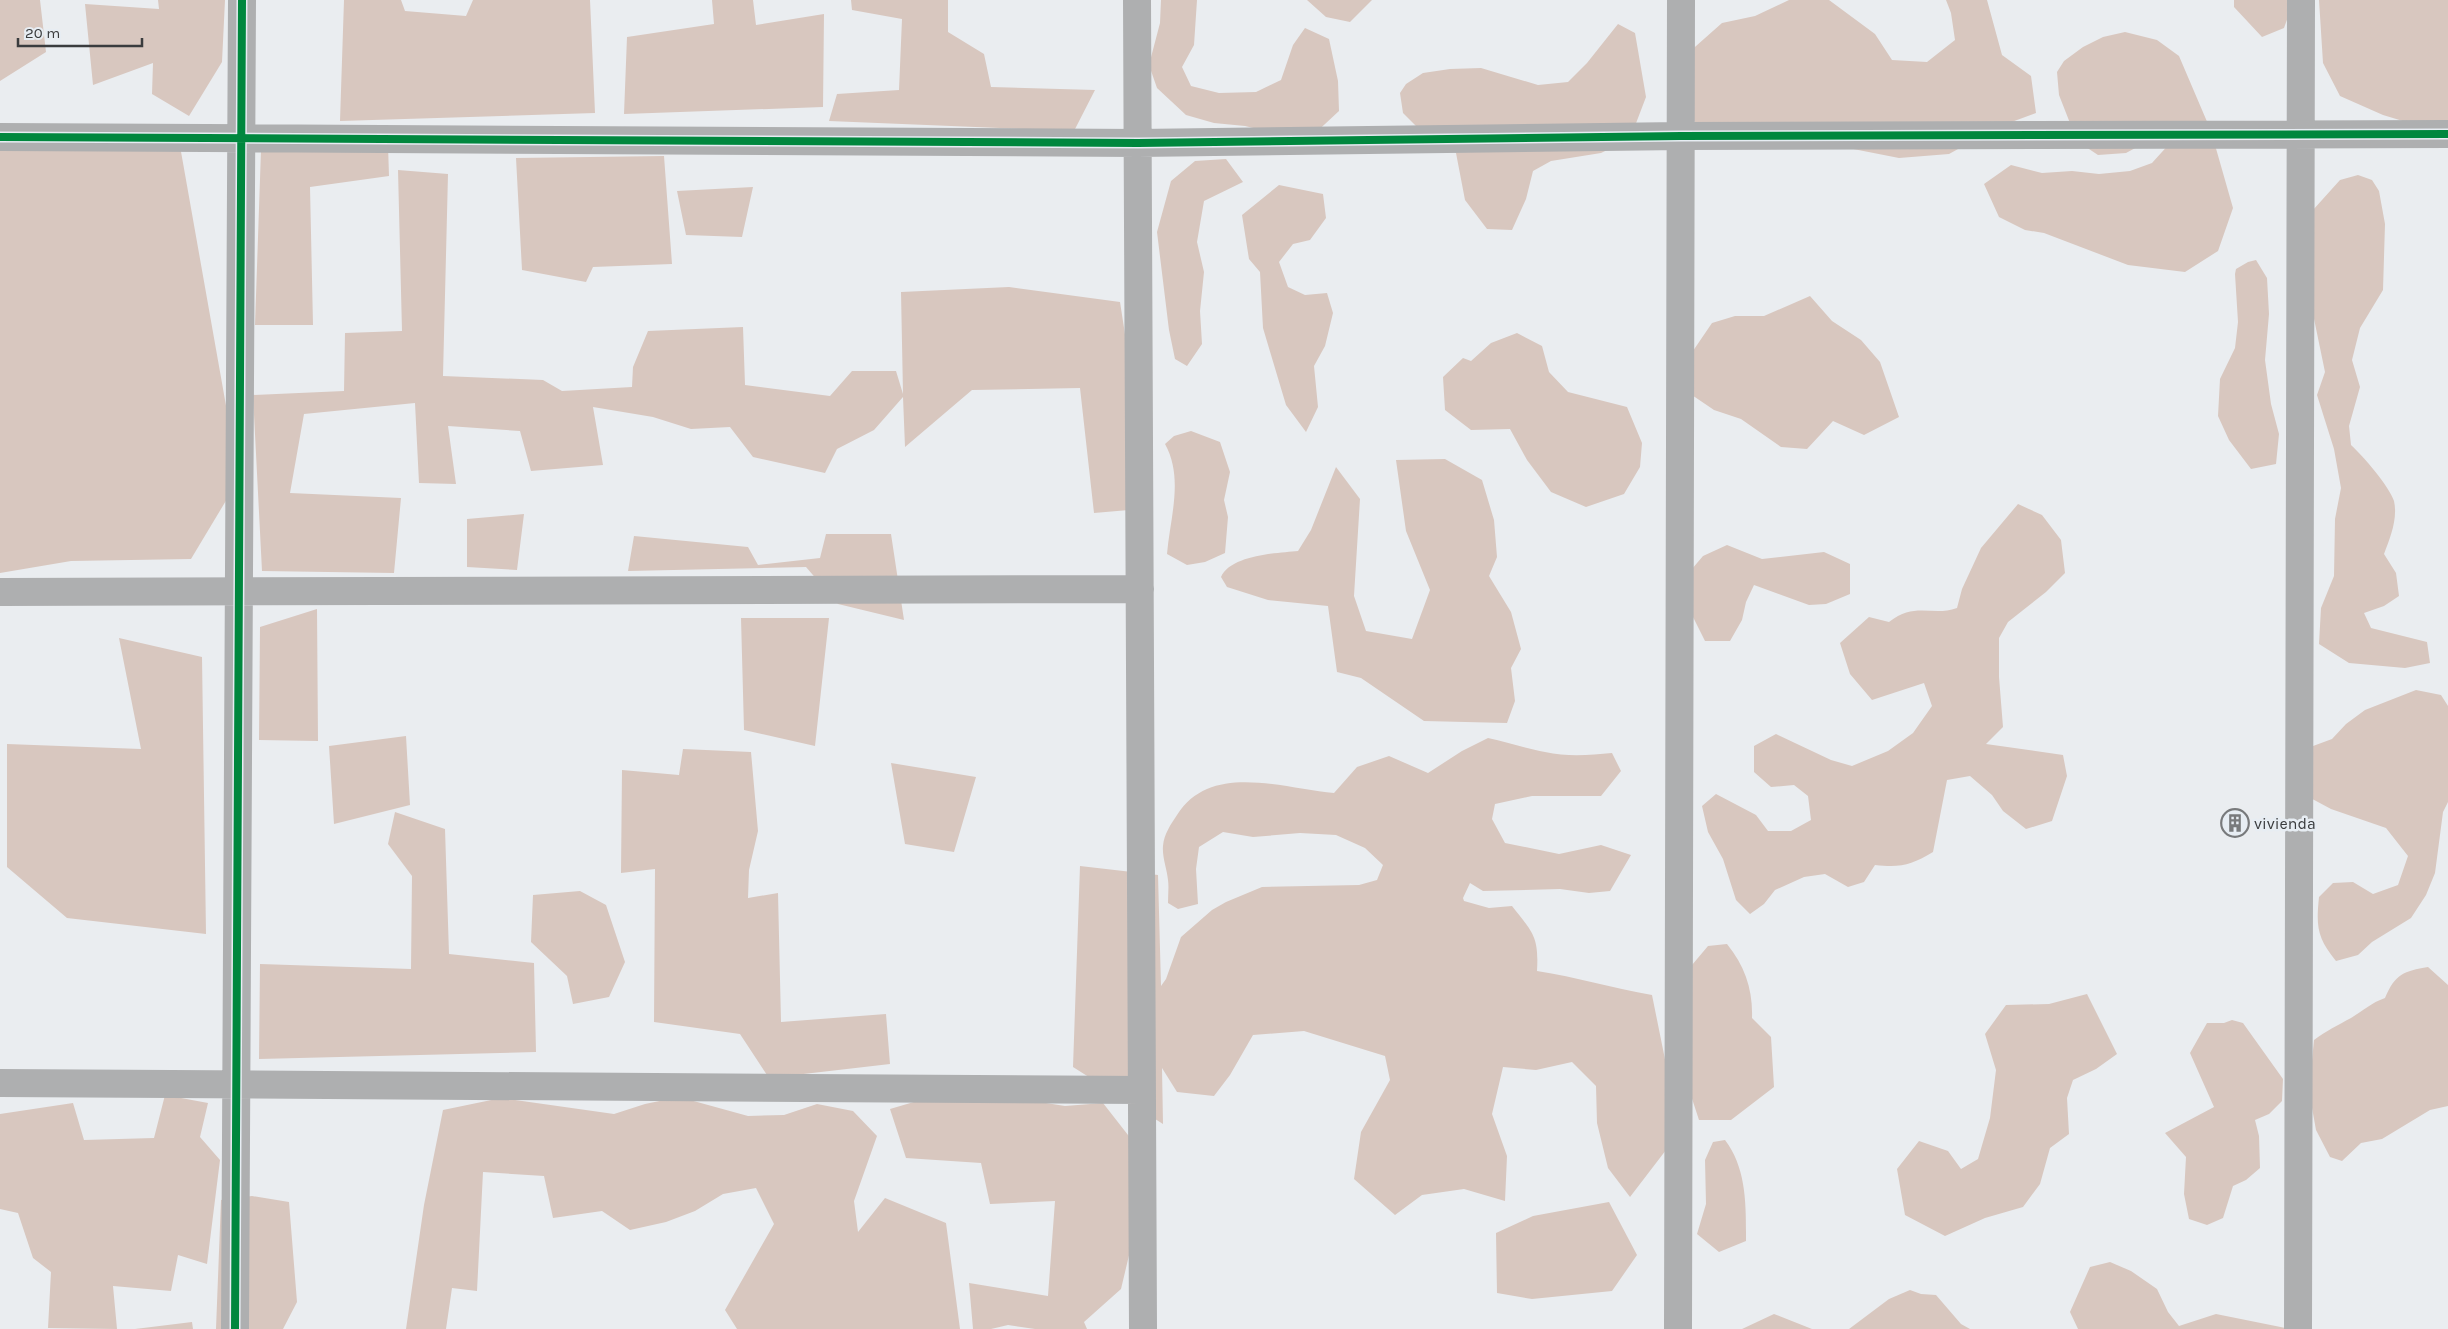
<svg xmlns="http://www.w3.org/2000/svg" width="2448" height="1329" font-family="Karla,sans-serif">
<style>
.forest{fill:#d8c7bf}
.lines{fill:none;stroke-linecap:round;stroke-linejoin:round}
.minor{stroke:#aeafb0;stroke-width:28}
.cycleway-casing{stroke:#e7edf3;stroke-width:11}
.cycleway{stroke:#00873e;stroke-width:8}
.labels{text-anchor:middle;stroke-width:5;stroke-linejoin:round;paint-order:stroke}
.poi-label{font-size:16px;fill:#3a3c3e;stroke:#e7edf3;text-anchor:start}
</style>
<rect width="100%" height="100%" fill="#eaedf0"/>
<path class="forest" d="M 0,0 L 40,0 L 46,52 L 0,81 Z
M 158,0 L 225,0 L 222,62 L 189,116 L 152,94 L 153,63 L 93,85 L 85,4 L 159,9 Z
M 344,0 L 401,0 L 405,11 L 466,16 L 473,0 L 590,0 L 595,113 L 340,121 Z
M 712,0 L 753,0 L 756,25 L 824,14 L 823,107 L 624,114 L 627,37 L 714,24 Z
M 851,0 L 948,0 L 948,32 L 984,54 L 991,87 L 1095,90 L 1074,131 L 829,121 L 837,94 L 899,90 L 902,19 L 852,10 Z
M 1161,0 L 1197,0 L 1194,45 L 1182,67 L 1191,86 L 1219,93 L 1256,92 L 1281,80 L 1293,45 L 1305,28 L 1329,39 L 1338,81 L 1339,111 L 1311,137 L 1286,136 L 1245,126 L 1214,123 L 1186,115 L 1157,88 L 1149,65 L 1160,23 Z
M 1307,0 L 1372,0 L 1350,22 L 1326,17 Z
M 1789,0 L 1829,0 L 1875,34 L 1892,60 L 1927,62 L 1955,40 L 1951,13 L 1946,0 L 1987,0 L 2002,55 L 2031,76 L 2036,113 L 1998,127 L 1949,154 L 1899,158 L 1833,145 L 1704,131 L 1683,110 L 1687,54 L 1722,23 L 1755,16 Z
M 2234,0 L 2294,0 L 2284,28 L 2262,37 L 2234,7 Z
M 2319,0 L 2448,0 L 2448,132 L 2426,128 L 2383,115 L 2340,96 L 2323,63 Z
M 1618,24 L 1635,33 L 1646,97 L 1630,139 L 1601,153 L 1551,161 L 1533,171 L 1526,199 L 1512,230 L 1487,229 L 1465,200 L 1456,153 L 1430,140 L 1403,113 L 1400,93 L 1406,84 L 1423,73 L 1450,69 L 1481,68 L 1538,85 L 1568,82 L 1587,63 Z
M 2125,32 L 2157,40 L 2179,56 L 2211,131 L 2233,208 L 2218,251 L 2185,272 L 2128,265 L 2044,233 L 2025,230 L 1999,217 L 1984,184 L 2011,165 L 2042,173 L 2072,171 L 2099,174 L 2130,171 L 2152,163 L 2171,142 L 2152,139 L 2126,153 L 2098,155 L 2077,141 L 2059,95 L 2057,72 L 2064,61 L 2083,47 L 2103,37 Z
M 388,145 L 389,176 L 310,187 L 313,325 L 255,325 L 261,150 Z
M 180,146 L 239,479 L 191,559 L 71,561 L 0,573 L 0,151 Z
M 664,156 L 672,264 L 593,267 L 586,282 L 522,270 L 516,158 Z
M 1226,159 L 1243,182 L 1204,201 L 1197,242 L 1204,272 L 1200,311 L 1202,344 L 1187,366 L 1175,359 L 1169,330 L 1157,232 L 1171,181 L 1195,161 Z
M 398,170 L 448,174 L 443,376 L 543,380 L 562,391 L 632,387 L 633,367 L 648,331 L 743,327 L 745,385 L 830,396 L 852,371 L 896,371 L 903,394 L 901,292 L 1009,287 L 1120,302 L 1152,508 L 1094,513 L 1080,388 L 972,390 L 905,447 L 903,397 L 874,430 L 837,449 L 825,473 L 753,457 L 730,427 L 691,429 L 653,417 L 593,407 L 603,465 L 531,471 L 520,431 L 448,426 L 456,484 L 419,483 L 415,403 L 304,414 L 290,493 L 401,498 L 394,573 L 262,571 L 253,395 L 344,391 L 345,333 L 402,331 Z
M 2358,175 L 2372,180 L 2379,191 L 2385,224 L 2383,290 L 2360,328 L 2352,360 L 2360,387 L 2349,426 L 2351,445 C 2363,456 2389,486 2394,501 C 2398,519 2390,538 2384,554 L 2396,573 L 2399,596 L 2384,606 L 2364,613 L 2371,628 L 2427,642 L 2430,663 L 2405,668 L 2349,663 L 2319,644 L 2321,608 L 2334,576 L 2335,519 L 2341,488 L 2334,449 L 2317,395 L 2325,372 L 2306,280 L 2313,210 L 2340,180 Z
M 1279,185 L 1323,194 L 1326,218 L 1310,240 L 1293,244 L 1279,262 L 1288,287 L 1305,295 L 1327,293 L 1333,313 L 1325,346 L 1314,366 L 1318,407 L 1306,432 L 1286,405 L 1263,328 L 1260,272 L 1249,259 L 1242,215 Z
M 753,187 L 742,237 L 686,235 L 677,191 Z
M 2256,260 L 2267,278 L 2269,314 L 2265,360 L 2271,404 L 2279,434 L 2276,464 L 2251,469 L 2229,440 L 2218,416 L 2220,379 L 2235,348 L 2238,322 L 2235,274 L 2236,269 L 2248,262 Z
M 1810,296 L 1832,321 L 1861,340 L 1880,362 L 1899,417 L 1864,435 L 1833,421 L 1807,449 L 1781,447 L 1741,419 L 1714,410 L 1686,391 L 1680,370 L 1712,323 L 1735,316 L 1764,316 Z
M 1517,333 L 1542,346 L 1549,372 L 1568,392 L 1627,407 L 1642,443 L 1640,467 L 1624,494 L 1586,507 L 1551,492 L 1527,460 L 1510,429 L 1471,430 L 1445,410 L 1443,377 L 1463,358 L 1471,361 L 1491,343 Z
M 1191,431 L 1220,442 L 1230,472 L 1224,500 L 1228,517 L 1225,553 L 1205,562 L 1187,565 L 1167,554 C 1170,518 1184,478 1165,444 L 1174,436 Z
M 1445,459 L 1482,480 L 1494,520 L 1497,557 L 1489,576 L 1511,612 L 1521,649 L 1511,668 L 1515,701 L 1507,723 L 1424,721 L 1361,678 L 1337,672 L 1328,606 L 1268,600 L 1227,587 L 1221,577 C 1231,555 1277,553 1298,551 L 1311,530 L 1336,467 L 1360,499 L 1354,596 L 1366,631 L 1412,639 L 1430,590 L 1406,531 L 1396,460 Z
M 2018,504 L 2042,515 L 2061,540 L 2065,573 L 2046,592 L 2008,622 L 1999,638 L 1999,677 L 2003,727 L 1986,744 L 2063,755 L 2067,776 L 2052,821 L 2026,829 L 2003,811 L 1992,795 L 1970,776 L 1947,780 L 1933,852 C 1911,865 1901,868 1875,865 L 1864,882 L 1848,887 L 1825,874 L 1804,877 L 1775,890 L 1764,904 L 1750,914 L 1736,900 L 1723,859 L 1708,832 L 1702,806 L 1716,794 L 1756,815 L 1768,831 L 1791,831 L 1811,820 L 1808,796 L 1794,785 L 1771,787 L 1754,772 L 1754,746 L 1776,734 L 1831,760 L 1852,766 L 1888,751 L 1913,733 L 1932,706 L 1924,683 L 1872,700 L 1850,674 L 1840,643 L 1869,617 L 1889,622 C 1916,601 1932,617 1957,608 L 1962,589 L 1981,548 Z
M 524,514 L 517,570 L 467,567 L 467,519 Z
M 826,534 L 891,534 L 904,620 L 838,604 L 806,567 L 628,571 L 634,536 L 748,547 L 758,565 L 820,558 Z
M 1727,545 L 1762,559 L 1824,552 L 1850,564 L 1850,594 L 1826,604 L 1809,605 L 1754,585 L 1746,602 L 1742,620 L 1730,641 L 1705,641 L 1688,607 L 1686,576 L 1703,556 Z
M 317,609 L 318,741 L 259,740 L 260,627 Z
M 741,618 L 829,618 L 815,746 L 744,730 Z
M 119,638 L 202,657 L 206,934 L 67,918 L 7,867 L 7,744 L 141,749 Z
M 2416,690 L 2441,695 L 2448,706 L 2448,802 L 2443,812 L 2435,873 L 2426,895 L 2411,918 L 2372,942 L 2358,955 L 2336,961 C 2317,938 2316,926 2319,897 L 2333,883 L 2353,882 L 2373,894 L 2398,885 L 2408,856 L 2386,828 L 2331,809 L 2303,794 L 2305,749 L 2332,739 L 2346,724 L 2365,710 Z
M 406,736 L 410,805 L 334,824 L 329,746 Z
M 1488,738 C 1508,742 1526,749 1545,752 C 1568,757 1590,755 1612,753 L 1621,771 L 1601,796 L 1532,796 L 1495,804 L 1492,819 L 1505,843 L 1559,854 L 1601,845 L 1631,855 L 1610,891 L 1589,893 L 1560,889 L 1483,891 L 1470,883 L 1463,898 L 1464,901 L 1489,908 L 1512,906 C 1533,933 1539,936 1537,971 C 1576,977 1613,988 1652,995 L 1672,1094 L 1666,1150 L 1630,1197 L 1608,1168 L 1597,1123 L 1596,1086 L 1572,1062 L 1536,1070 L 1503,1067 L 1492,1114 L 1507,1156 L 1505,1201 L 1464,1189 L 1422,1195 L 1395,1215 L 1354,1179 L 1361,1132 L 1390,1080 L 1385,1056 L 1304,1031 L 1253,1035 L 1230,1075 L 1214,1096 L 1177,1092 L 1162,1068 L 1163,1124 L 1073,1067 L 1080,866 L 1158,875 L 1161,986 L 1166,979 L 1181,937 L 1212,910 L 1226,902 L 1262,887 L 1359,885 L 1377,880 L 1383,865 L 1365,848 L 1336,835 L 1300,833 L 1253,837 L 1223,832 L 1199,847 L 1196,869 L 1198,904 L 1178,909 L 1168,903 C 1168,895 1169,887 1168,880 C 1167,869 1162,857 1163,846 C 1164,834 1171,824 1177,815 C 1211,761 1284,789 1334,793 L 1357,767 L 1389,756 L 1428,773 L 1462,751 Z
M 683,749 L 751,752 L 758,831 L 749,870 L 748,898 L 778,893 L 781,1022 L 886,1014 L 890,1064 L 769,1078 L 740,1034 L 654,1022 L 655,869 L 621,873 L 622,770 L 679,775 Z
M 891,763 L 976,777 L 954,852 L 905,844 Z
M 395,812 L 445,829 L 449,954 L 534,963 L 536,1052 L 259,1059 L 260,964 L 411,969 L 412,876 L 388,844 Z
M 580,891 L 606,905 L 625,962 L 609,997 L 573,1004 L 567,976 L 531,942 L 533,895 Z
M 1727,944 C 1745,966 1753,990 1752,1018 L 1771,1037 L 1774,1087 L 1731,1120 L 1699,1120 L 1680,1062 L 1692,965 L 1708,946 Z
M 2428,967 L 2448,985 L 2448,1106 L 2430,1110 L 2382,1139 L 2361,1143 L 2342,1161 L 2330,1157 L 2316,1130 L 2309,1091 L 2314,1040 C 2326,1031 2338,1025 2351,1018 C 2364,1010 2371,1003 2385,998 C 2395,974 2404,971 2428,967 Z
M 2087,994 L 2117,1054 L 2096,1069 L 2073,1080 L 2067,1098 L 2069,1134 L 2050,1148 L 2040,1184 L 2023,1207 L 1985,1218 L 1945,1236 L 1905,1215 L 1897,1169 L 1919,1141 L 1948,1151 L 1961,1169 L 1978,1159 L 1990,1118 L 1996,1070 L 1985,1034 L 2006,1005 L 2049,1004 Z
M 2232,1020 L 2243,1023 L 2283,1079 L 2282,1101 L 2269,1114 L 2255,1120 L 2259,1136 L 2260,1168 L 2246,1180 L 2233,1186 L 2223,1218 L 2207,1225 L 2189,1219 L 2184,1194 L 2186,1157 L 2165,1133 L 2214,1107 L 2190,1053 L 2207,1023 L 2224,1023 Z
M 958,1089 L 1065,1106 L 1103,1103 L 1135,1144 L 1135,1230 L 1121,1289 L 1084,1322 L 1087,1329 L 1035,1329 L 1008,1325 L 991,1329 L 973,1329 L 969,1283 L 1048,1296 L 1055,1201 L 990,1204 L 981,1163 L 906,1158 L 890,1109 Z
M 165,1095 L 208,1103 L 200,1137 L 220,1160 L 207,1264 L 178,1255 L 171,1291 L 113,1286 L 117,1329 L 48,1328 L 51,1272 L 33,1258 L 18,1213 L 0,1209 L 0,1114 L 73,1103 L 84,1140 L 154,1138 Z
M 679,1097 L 748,1116 L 784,1115 L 817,1104 L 853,1111 L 877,1136 L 854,1201 L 858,1232 L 885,1198 L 946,1223 L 960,1329 L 737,1329 L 725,1310 L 774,1224 L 756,1188 L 723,1194 L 695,1211 L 666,1222 L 630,1230 L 602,1211 L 553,1218 L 544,1176 L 483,1172 L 477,1291 L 452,1288 L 446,1329 L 406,1329 L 424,1205 L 443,1110 L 501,1098 L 614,1114 L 645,1104 Z
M 1725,1140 C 1747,1169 1746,1206 1746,1241 L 1719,1252 L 1697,1234 L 1706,1204 L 1705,1160 L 1713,1142 Z
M 252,1196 L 289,1202 L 297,1302 L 283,1329 L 216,1329 L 221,1200 Z
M 1609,1202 L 1637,1255 L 1612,1291 L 1532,1299 L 1497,1293 L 1496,1233 L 1533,1216 Z
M 2110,1262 L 2131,1271 L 2157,1289 L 2168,1312 L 2179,1326 L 2216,1314 L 2290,1329 L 2078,1329 L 2070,1312 L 2090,1267 Z
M 1910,1290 L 1921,1294 L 1936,1295 L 1961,1324 L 1970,1329 L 1849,1329 L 1889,1299 Z
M 1774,1314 L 1812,1329 L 1742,1329 Z
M 192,1322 L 193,1329 L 135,1329 Z"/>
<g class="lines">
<path class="minor" d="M 1137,0 L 1143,1329
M 0,137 L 1138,143 L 1681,136 L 2448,134
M 0,592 L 1140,589
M 0,1083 L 1142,1090
M 235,1329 L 242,0
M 1678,1329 L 1681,0
M 2298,1329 L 2301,0"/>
<defs>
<path id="cycleway" d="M 0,137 L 1138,143 L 1681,136 L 2448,134
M 235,1329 L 242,0"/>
</defs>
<use href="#cycleway" class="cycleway-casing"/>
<use href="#cycleway" class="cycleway"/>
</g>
<defs>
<symbol id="building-ring" viewBox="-11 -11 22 22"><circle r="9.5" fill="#e7edf3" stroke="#787a7c" stroke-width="1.5"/><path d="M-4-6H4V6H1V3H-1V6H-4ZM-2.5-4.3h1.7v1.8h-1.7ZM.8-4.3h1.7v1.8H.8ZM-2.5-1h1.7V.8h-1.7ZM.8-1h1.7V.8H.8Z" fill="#787a7c"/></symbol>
</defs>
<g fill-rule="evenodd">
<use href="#building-ring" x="2219" y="807" width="32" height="32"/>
</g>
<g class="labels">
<g class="poi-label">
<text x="2254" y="829">vivienda</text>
</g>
</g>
<path d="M18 38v8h124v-8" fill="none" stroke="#3a3c3e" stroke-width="2.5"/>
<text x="25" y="38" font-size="15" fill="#3a3c3e" stroke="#e7edf3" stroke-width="4" paint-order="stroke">20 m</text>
</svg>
